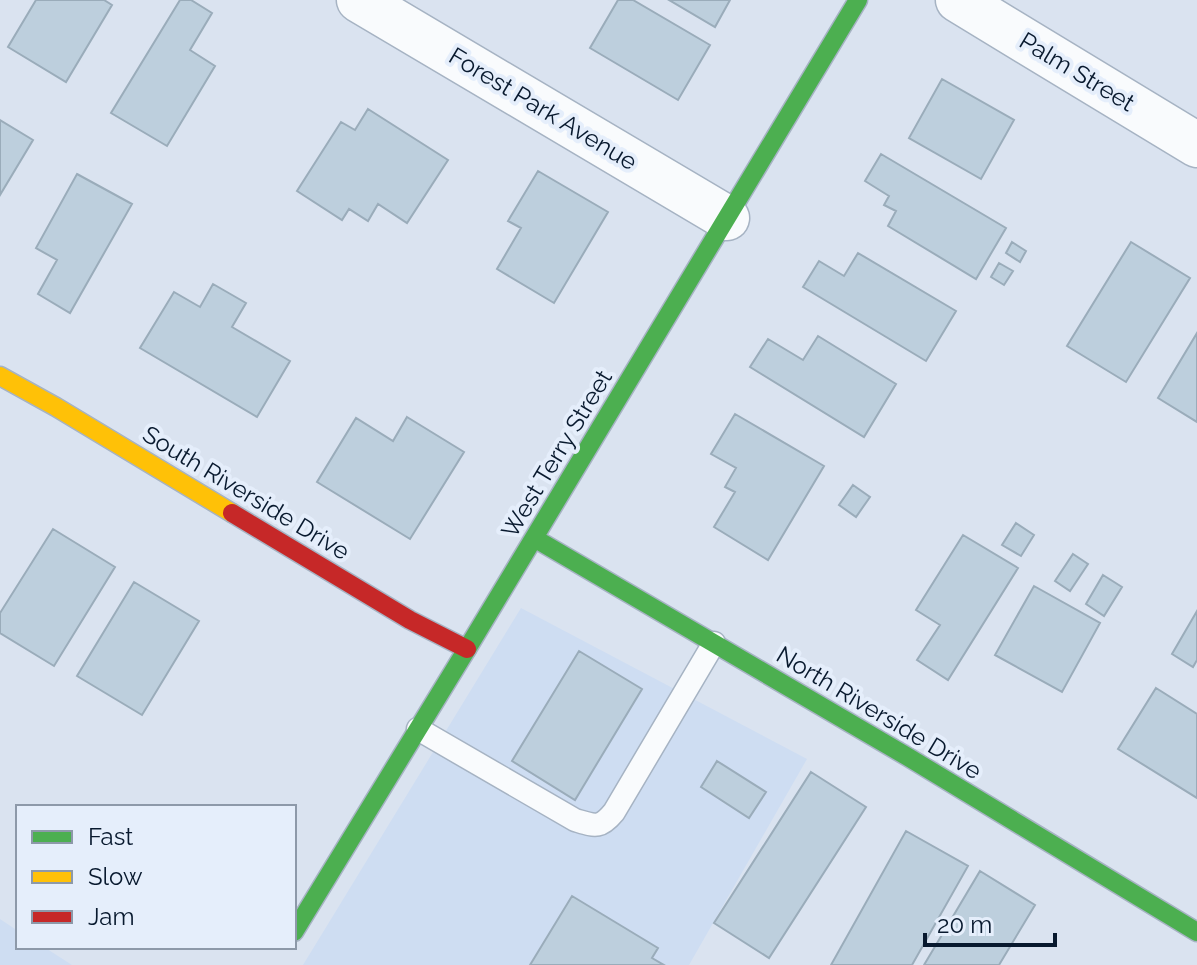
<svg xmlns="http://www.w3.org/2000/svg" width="1197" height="965" font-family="Raleway,sans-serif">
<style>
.built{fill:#ceddf2}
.building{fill:#bdcfdd;stroke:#9aacba;stroke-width:2}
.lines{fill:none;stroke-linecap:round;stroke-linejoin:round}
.lane-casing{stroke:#a6b3c3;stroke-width:25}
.street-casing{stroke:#a6b3c3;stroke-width:47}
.fast-casing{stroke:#a6b3c3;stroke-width:21}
.slow-casing{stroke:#a6b3c3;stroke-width:21}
.jam-casing{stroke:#a6b3c3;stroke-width:21}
.lane{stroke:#f9fbfd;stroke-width:22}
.street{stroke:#f9fbfd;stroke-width:44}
.fast{stroke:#4caf50;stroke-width:18}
.slow{stroke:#ffc107;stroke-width:18}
.jam{stroke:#c62828;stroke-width:18}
.labels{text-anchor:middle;stroke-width:8;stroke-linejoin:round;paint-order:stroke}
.street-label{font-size:24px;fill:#08192e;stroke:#e5eefb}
</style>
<rect width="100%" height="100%" fill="#dae3f0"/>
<path class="built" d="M 521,608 L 807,759 L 689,965 L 303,965 Z
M 0,919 L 18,931 L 18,947 L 44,947 L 72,965 L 0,965 Z"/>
<path class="building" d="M 36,0 L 104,0 L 112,5 L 66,82 L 8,47 Z
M 180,0 L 191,0 L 212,13 L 190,50 L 215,66 L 167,146 L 111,113 Z
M 618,0 L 633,0 L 710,45 L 678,100 L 590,48 Z
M 669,0 L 730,0 L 715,27 Z
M 942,79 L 1014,120 L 981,179 L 909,138 Z
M 368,109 L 448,160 L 407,223 L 378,204 L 368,221 L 349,209 L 342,220 L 297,191 L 341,122 L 355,130 Z
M 0,120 L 33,140 L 0,195 Z
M 881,154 L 1006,228 L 976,279 L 888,226 L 896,211 L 884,205 L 889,196 L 865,181 Z
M 538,171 L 608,212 L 554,303 L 497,269 L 521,228 L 508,221 Z
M 77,174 L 132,204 L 70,313 L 38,294 L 57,260 L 36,248 Z
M 1012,242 L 1026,251 L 1020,262 L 1006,253 Z
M 1131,242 L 1190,278 L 1126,382 L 1067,346 Z
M 858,253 L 956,311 L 926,361 L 803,287 L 819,261 L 844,276 Z
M 999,263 L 1013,271 L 1004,285 L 991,277 Z
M 213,284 L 246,303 L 232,327 L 290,361 L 257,417 L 140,348 L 174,292 L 200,307 Z
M 1197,333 L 1197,422 L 1158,398 Z
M 818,336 L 896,384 L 864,437 L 750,367 L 768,339 L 803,360 Z
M 735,414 L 824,466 L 768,560 L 714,527 L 735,492 L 725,487 L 736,468 L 711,454 Z
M 407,417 L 464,452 L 410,539 L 317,482 L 356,418 L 393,441 Z
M 853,485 L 870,497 L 856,517 L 839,505 Z
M 1016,523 L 1034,535 L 1021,556 L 1002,545 Z
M 53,529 L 115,567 L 54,666 L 0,633 L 0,613 Z
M 963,535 L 1018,568 L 948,680 L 917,660 L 940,625 L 916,610 Z
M 1073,554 L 1088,564 L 1070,591 L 1055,581 Z
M 1103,575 L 1122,587 L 1104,616 L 1086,604 Z
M 134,582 L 199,621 L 142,715 L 77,676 Z
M 1034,586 L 1100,623 L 1062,692 L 995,655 Z
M 1197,611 L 1197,660 L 1193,667 L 1172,654 Z
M 579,651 L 642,689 L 575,800 L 512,761 Z
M 1156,688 L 1197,714 L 1197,798 L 1118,749 Z
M 717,761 L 766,792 L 749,818 L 701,787 Z
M 811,772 L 866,807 L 769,958 L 714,923 Z
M 906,831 L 968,866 L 912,965 L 831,965 Z
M 980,871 L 1035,905 L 999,965 L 924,965 Z
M 572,896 L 658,948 L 652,958 L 664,965 L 530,965 Z"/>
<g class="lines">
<defs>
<path id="lane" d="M 418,729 L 575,820 C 595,826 600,829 614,812 L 714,643"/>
<path id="street" d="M 359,0 L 727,218
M 958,0 L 1197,145"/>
<path id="fast" d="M 534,538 L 908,757 L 1197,932
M 294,932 L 467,649 L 858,0"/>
<path id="slow" d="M 0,376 L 56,407 L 232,513"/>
<path id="jam" d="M 232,513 L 410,620 L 467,649"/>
</defs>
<use href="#lane" class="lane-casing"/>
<use href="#street" class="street-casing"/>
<use href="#fast" class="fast-casing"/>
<use href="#slow" class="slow-casing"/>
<use href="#jam" class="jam-casing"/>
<use href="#lane" class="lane"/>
<use href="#street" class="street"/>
<use href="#fast" class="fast"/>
<use href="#slow" class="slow"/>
<use href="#jam" class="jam"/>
</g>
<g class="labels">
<g class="street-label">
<text transform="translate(1077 72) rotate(31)" y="8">Palm Street</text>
<text transform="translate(543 109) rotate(31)" y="8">Forest Park Avenue</text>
<text transform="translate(557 454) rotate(-59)" y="8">West Terry Street</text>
<text transform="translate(246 493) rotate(31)" y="8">South Riverside Drive</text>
<text transform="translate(879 713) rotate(31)" y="8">North Riverside Drive</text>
</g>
</g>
<rect x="16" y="805" width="280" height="144" fill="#e5eefb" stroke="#8d99a9" stroke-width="2"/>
<rect x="32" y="831" width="40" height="12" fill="#4caf50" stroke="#8d99a9" stroke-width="2"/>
<text x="88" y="845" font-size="24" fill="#08192e">Fast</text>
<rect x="32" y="871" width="40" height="12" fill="#ffc107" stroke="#8d99a9" stroke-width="2"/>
<text x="88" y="885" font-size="24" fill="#08192e">Slow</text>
<rect x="32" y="911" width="40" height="12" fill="#c62828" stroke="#8d99a9" stroke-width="2"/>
<text x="88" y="925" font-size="24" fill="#08192e">Jam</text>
<path d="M925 933v12h130v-12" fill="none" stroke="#08192e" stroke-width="4"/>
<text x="937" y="933" font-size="24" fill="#08192e" stroke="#e5eefb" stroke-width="6" paint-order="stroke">20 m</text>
</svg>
